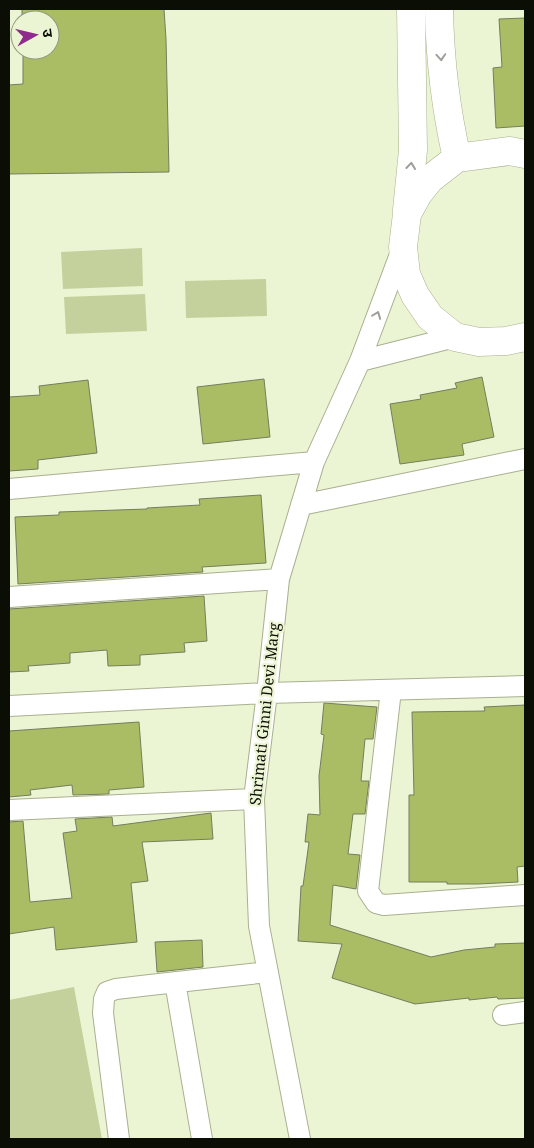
<svg xmlns="http://www.w3.org/2000/svg" width="534" height="1148" font-family="'Noto Serif','Noto Sans Devanagari',serif">
<style>
.park{fill:#c4d19c}
.building{fill:#aabd65;stroke:#757d5e}
.lines{fill:none;stroke-linecap:round;stroke-linejoin:round}
.street-casing{stroke:#a8b08f;stroke-width:22}
.secondary-casing{stroke:#a8b08f;stroke-width:29}
.street{stroke:#fff;stroke-width:20}
.secondary{stroke:#fff;stroke-width:28}
.oneway{stroke:#9d9f9b}
.labels{text-anchor:middle;stroke-width:4.5;stroke-linejoin:round;paint-order:stroke}
.street-label{font-size:15px;fill:#0b0e04;stroke:#ecf5d3}
</style>
<rect width="100%" height="100%" fill="#ecf5d3"/>
<path class="park" d="M 142,248 L 143,286 L 63,289 L 61,252 Z
M 266,279 L 267,316 L 186,318 L 185,281 Z
M 145,294 L 147,331 L 66,334 L 64,297 Z
M 74,987 L 102,1139 L 9,1139 L 9,1000 Z"/>
<path class="building" d="M 22,9 L 164,9 L 166,39 L 169,172 L 9,174 L 9,85 L 23,84 L 23,50 L 50,50 L 50,20 L 22,20 Z
M 525,18 L 525,126 L 496,128 L 493,68 L 502,67 L 499,19 Z
M 482,377 L 494,437 L 462,444 L 464,455 L 400,464 L 390,404 L 421,399 L 420,395 L 457,388 L 455,383 Z
M 264,379 L 270,437 L 203,444 L 197,387 Z
M 88,380 L 97,453 L 38,460 L 38,469 L 9,471 L 9,397 L 40,395 L 39,386 Z
M 261,495 L 266,563 L 202,567 L 203,572 L 18,584 L 15,517 L 59,515 L 59,512 L 147,509 L 147,508 L 200,505 L 199,499 Z
M 204,596 L 207,641 L 184,643 L 185,652 L 140,655 L 140,665 L 108,666 L 107,650 L 70,653 L 70,663 L 28,666 L 29,671 L 9,672 L 9,609 Z
M 324,703 L 377,707 L 373,739 L 365,739 L 361,781 L 369,781 L 365,814 L 353,814 L 348,854 L 360,855 L 356,889 L 333,885 L 330,925 L 431,957 L 464,950 L 495,947 L 495,944 L 525,943 L 525,998 L 498,999 L 497,997 L 469,1000 L 469,998 L 415,1004 L 332,978 L 342,944 L 298,941 L 301,886 L 303,886 L 309,842 L 305,842 L 308,814 L 320,815 L 319,776 L 324,735 L 321,734 Z
M 525,705 L 525,866 L 517,867 L 518,882 L 478,884 L 447,884 L 447,882 L 409,882 L 409,795 L 414,795 L 412,712 L 485,711 L 484,707 Z
M 139,722 L 144,787 L 109,790 L 109,794 L 73,795 L 72,785 L 30,790 L 31,795 L 9,797 L 9,731 Z
M 211,813 L 213,839 L 142,842 L 148,881 L 131,883 L 137,942 L 56,950 L 54,927 L 9,934 L 9,822 L 23,821 L 30,902 L 72,898 L 63,833 L 77,831 L 75,819 L 112,817 L 113,826 Z
M 202,940 L 203,967 L 157,972 L 155,942 Z"/>
<g class="lines">
<defs>
<path id="street" d="M 360,361 L 455,337
M 9,489 L 314,462
M 301,505 L 525,459
M 9,597 L 279,579
M 391,690 L 368,891 L 376,903 L 384,905 L 525,895
M 9,706 L 267,693 L 525,686
M 9,810 L 254,799
M 175,982 L 202,1139
M 503,1015 L 525,1012
M 119,1139 L 103,1013 L 104,999 L 107,992 L 116,989 L 150,985 L 268,972
M 300,1139 L 259,926 L 254,799 L 267,693 L 279,579 L 314,462 L 360,361 L 402,249"/>
<path id="secondary" d="M 439,9 C 440,62 445,106 457,158
M 525,154 L 510,151 L 457,158 L 430,179 L 418,194 L 407,214 L 403,247 L 406,274 L 415,295 L 430,317 L 455,337 L 479,342 L 506,341 L 525,337
M 407,210 L 413,150 L 411,9"/>
</defs>
<use href="#street" class="street-casing"/>
<use href="#secondary" class="secondary-casing"/>
<use href="#street" class="street"/>
<use href="#secondary" class="secondary"/>
</g>
<defs><path id="oneway-chevron" d="M-2-3.5L2.5 0L-2 3.5" fill="none" stroke-width="1.6" stroke-linecap="round" stroke-linejoin="round" transform="scale(1.25)"/></defs>
<g class="oneway">
<use href="#oneway-chevron" transform="translate(441 57) rotate(86)"/>
<use href="#oneway-chevron" transform="translate(411 166) rotate(-84)"/>
<use href="#oneway-chevron" transform="translate(377 315) rotate(-69)"/>
</g>
<g class="labels">
<g class="street-label">
<text transform="translate(265 714) rotate(-84)" y="5">Shrimati Ginni Devi Marg</text>
</g>
</g>
<rect width="534" height="1148" fill="none" stroke="#0b0e04" stroke-width="20"/>
<g transform="translate(35 35) rotate(82)"><circle r="24" fill="#ecf5d3" stroke="#929980"/>
<path d="M0-4L9 19L0 12L-9 19Z" fill="#912a8e"/>
<text y="-8" font-size="14" font-weight="bold" text-anchor="middle" fill="#0b0e04">उ</text>
</g>
</svg>
